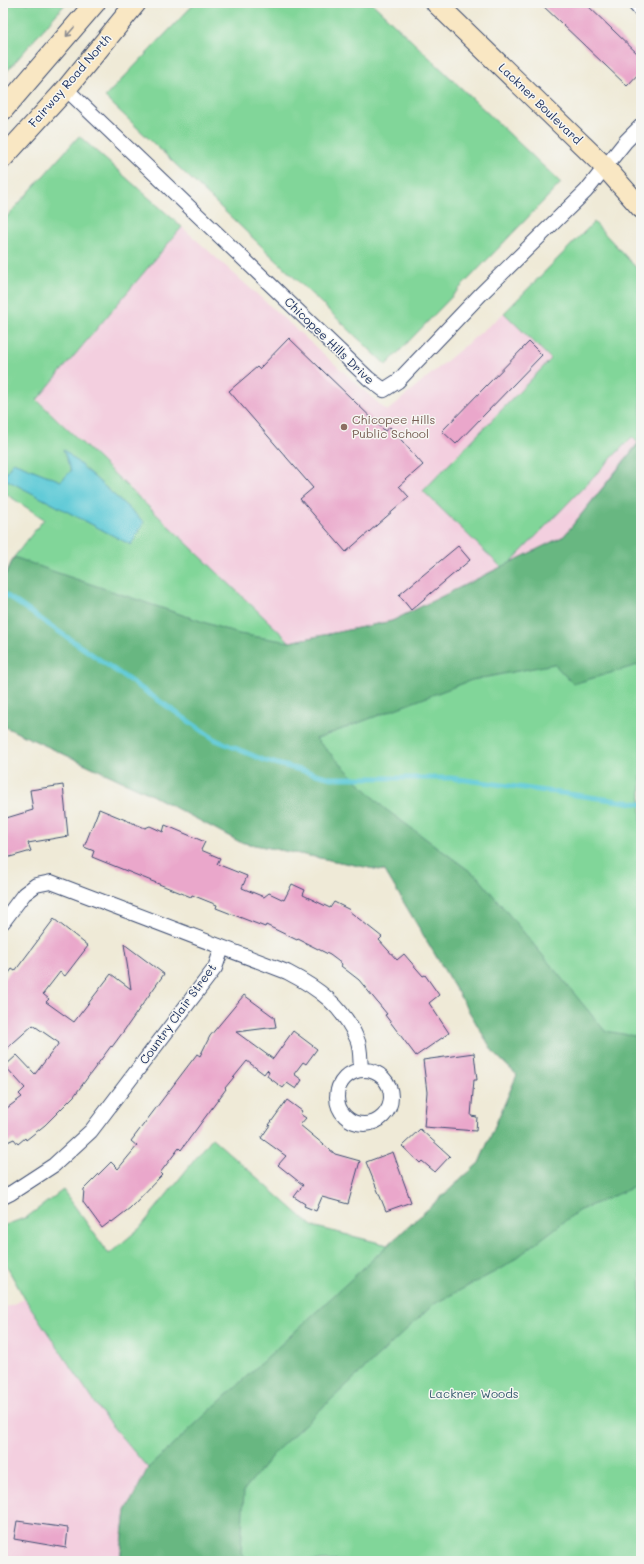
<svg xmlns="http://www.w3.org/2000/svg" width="644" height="1564" font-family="Mali,sans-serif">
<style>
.built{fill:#f3cfdf}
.green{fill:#81d699;stroke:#4e827c;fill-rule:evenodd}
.forest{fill:#68b781;stroke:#427370}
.water{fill:#5ecad7;stroke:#3c7c9a}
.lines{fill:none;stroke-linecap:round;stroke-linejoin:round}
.stream{stroke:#5ecad7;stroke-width:5}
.building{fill:#eaa7cb}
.street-casing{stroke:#3b4b70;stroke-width:16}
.secondary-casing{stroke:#3b4b70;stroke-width:22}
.street{stroke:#fff;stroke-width:14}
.secondary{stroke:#f9e7c3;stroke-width:20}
.oneway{stroke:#8a8b90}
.education-dot{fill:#8d6e63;stroke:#f6f6f2;stroke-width:1.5}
.labels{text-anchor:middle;stroke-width:3;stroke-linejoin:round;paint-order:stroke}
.street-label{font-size:12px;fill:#1b2f5e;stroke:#f6f6f2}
.education-label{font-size:12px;fill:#785e54;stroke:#f6f6f2;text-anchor:start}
.park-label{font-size:12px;fill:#34596d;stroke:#f6f6f2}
</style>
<rect width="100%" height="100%" fill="#f6f6f2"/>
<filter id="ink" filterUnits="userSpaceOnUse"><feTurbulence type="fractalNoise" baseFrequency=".025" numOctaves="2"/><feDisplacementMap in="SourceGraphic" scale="8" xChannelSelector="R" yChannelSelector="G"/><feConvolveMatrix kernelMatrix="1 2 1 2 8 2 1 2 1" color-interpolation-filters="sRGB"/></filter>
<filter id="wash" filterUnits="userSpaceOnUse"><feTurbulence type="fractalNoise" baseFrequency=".012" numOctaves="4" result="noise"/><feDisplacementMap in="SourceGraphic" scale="16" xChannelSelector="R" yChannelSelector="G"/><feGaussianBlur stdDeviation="0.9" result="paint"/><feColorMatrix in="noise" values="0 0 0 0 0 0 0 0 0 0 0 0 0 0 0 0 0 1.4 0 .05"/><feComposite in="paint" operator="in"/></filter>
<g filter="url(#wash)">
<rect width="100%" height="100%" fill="#efead7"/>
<path class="built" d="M 182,227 L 387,411 L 504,313 L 638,443 L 564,536 L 392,621 L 290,642 L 37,399 Z
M 25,1299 L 106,1419 L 148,1468 L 126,1511 L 120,1561 L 3,1561 L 3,1308 Z"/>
<path class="green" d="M 3,3 L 66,3 L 3,76 Z
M 195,3 L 372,3 L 561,183 L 386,365 L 105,97 Z
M 79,136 L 182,227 L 37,400 L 290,642 L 392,621 L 501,567 L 423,491 L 551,359 L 504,313 L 594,222 L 641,273 L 641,1561 L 120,1561 L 126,1511 L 148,1468 L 106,1419 L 25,1299 L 3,1260 L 3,1226 L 27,1217 L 63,1190 L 109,1254 L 140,1228 L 212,1138 L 312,1226 L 388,1245 L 479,1163 L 517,1075 L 494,1053 L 385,871 L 240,842 L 144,791 L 3,726 L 3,580 L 14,557 L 44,519 L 3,492 L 3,221 ZM 632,437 L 638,443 L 564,536 L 510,563 Z"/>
<path class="forest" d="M 641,441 L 641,664 L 573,684 L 554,664 L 472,680 L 316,739 L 384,808 L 478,877 L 605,1031 L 641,1037 L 641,1184 L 578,1211 L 506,1266 L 434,1304 L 276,1451 L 244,1490 L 241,1553 L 250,1561 L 120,1561 L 126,1511 L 148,1468 L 388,1245 L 479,1163 L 517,1075 L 494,1053 L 385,871 L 240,842 L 144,791 L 3,726 L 3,580 L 14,557 L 55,572 L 239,634 L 290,642 L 392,621 L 564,536 Z"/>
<path class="water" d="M 63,449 L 144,522 L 131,545 L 3,478 L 13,462 L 61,481 L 71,471 Z"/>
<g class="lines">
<path class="stream" d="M 3,593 L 216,740 L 266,761 L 331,778 L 451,778 L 641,804"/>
</g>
<g id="blocks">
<path class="building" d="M 540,3 L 585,3 L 641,57 L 641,71 L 627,86 Z
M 289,338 L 385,431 L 390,427 L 423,465 L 399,486 L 409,497 L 346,552 L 300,499 L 313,488 L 229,391 L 257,367 L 259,369 Z
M 529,342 L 542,355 L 456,444 L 442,431 Z
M 458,546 L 470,560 L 411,610 L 399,595 Z
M 63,785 L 68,836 L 28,843 L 31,851 L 3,859 L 3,819 L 33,810 L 30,790 Z
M 99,809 L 145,828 L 150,826 L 163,832 L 165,825 L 205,842 L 201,850 L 220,858 L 217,864 L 247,876 L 242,888 L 264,897 L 269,893 L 284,900 L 292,884 L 305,890 L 303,895 L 330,908 L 334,902 L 350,910 L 349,911 L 382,937 L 379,940 L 397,960 L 404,954 L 423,976 L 425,975 L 439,995 L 429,1003 L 449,1033 L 416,1056 L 385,1015 L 387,1014 L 359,980 L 341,966 L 342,964 L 330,955 L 298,939 L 297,940 L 266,925 L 265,927 L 216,908 L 217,905 L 192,895 L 191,897 L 92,857 L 94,851 L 84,847 Z
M 54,919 L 88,946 L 65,976 L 60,972 L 43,994 L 49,999 L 46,1002 L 74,1022 L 111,974 L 131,989 L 124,944 L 164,974 L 123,1032 L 112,1047 L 111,1046 L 74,1096 L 45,1125 L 26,1140 L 25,1138 L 18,1144 L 14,1139 L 3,1144 L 3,1111 L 22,1097 L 19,1094 L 25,1088 L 5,1066 L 17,1055 L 35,1074 L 59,1043 L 33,1025 L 3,1052 L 3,981 L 12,969 L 15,971 Z
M 244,995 L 274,1017 L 276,1027 L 236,1032 L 273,1059 L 293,1031 L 317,1049 L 306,1064 L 303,1062 L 294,1074 L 302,1080 L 296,1089 L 287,1083 L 283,1088 L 267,1076 L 269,1072 L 267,1070 L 264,1074 L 247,1061 L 225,1088 L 226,1089 L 181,1150 L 179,1148 L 160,1173 L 162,1175 L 130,1208 L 112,1222 L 111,1221 L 102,1228 L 83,1202 L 84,1189 L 111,1162 L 118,1169 L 137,1146 L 131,1141 L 197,1054 L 200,1056 L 210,1036 Z
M 474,1053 L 477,1080 L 474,1080 L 471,1116 L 477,1117 L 476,1131 L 424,1127 L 427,1092 L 423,1060 Z
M 287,1100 L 302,1111 L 300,1114 L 306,1118 L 300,1125 L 335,1154 L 360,1161 L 348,1204 L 322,1197 L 316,1211 L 304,1206 L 305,1204 L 294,1197 L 303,1185 L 278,1165 L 286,1156 L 261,1138 L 270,1125 L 269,1125 Z
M 420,1129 L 450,1156 L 435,1172 L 422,1161 L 420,1163 L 402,1146 Z
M 393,1152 L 411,1202 L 386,1211 L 366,1162 Z
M 17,1521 L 68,1528 L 66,1548 L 14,1539 Z"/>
</g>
</g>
<g filter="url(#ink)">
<use href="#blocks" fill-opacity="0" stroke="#3b4b70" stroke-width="1"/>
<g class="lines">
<defs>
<path id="street" d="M 634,3 L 641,11
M 66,89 L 369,379 L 384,390 L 398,381 L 481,294 L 586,191 L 626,141 L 641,126
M 3,922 L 24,894 L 36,885 L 51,882 L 287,972 C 318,988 343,1006 357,1039 C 361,1047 360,1061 361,1070
M337 1097a27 27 0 1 1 54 0a27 27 0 1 1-54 0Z
M 3,1197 L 11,1193 L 54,1165 L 91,1131 L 215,968 L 222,948"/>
<path id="secondary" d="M 436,3 L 604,166 L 641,208
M 3,110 L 95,3
M 3,158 L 66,89 L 136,3"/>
</defs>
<use href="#street" class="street-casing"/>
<use href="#secondary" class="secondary-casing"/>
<use href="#street" class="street"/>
<use href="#secondary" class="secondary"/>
</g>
<defs><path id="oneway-shaft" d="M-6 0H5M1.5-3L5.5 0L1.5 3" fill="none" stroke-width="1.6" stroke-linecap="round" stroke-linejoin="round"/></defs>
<use class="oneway" href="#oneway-shaft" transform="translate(70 32) rotate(131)"/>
</g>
<circle class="education-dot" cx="344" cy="427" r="4"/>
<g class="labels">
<g class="street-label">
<text transform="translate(70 81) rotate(-49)" y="4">Fairway Road North</text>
<text transform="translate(540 104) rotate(44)" y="4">Lackner Boulevard</text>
<text transform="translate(329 341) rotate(44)" y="4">Chicopee Hills Drive</text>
<text transform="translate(178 1014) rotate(-54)" y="4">Country Clair Street</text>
</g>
<g class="education-label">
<text x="352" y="424">Chicopee Hills<tspan x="352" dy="14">Public School</tspan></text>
</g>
<g class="park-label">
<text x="474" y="1398">Lackner Woods</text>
</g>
</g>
<rect width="644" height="1564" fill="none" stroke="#f6f6f2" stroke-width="16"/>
</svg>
